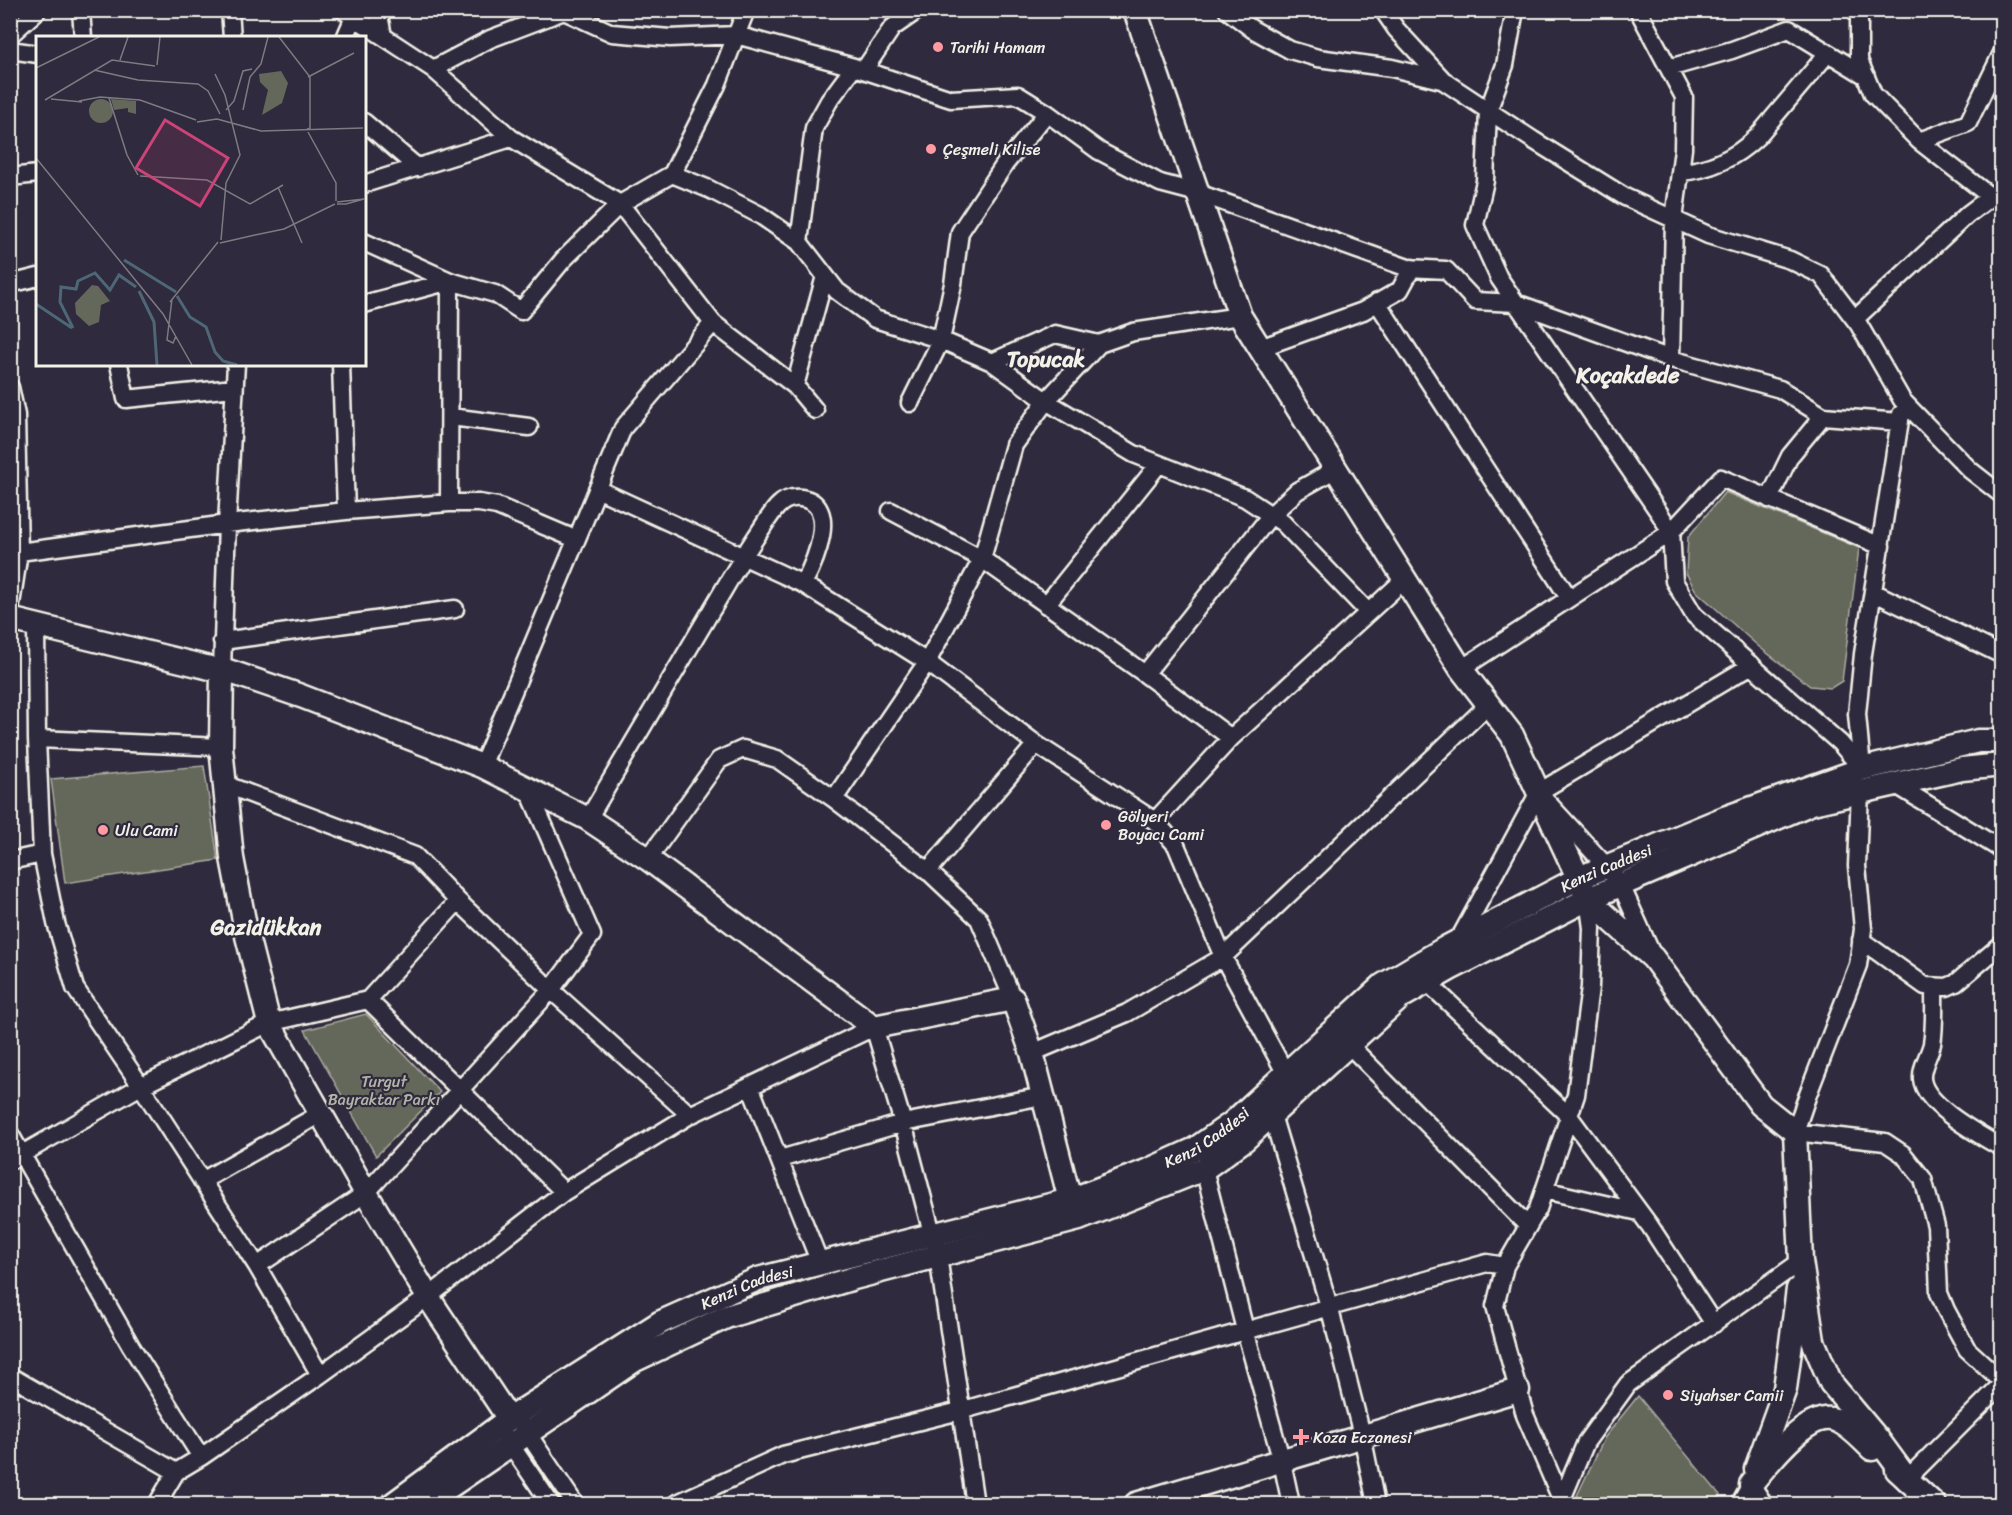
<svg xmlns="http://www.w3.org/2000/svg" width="2012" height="1515" font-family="Sriracha,sans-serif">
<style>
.green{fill:#64685a;stroke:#acaca1;stroke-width:1.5}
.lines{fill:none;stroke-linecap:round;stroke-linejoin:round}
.street-casing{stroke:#f4f1e8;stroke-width:21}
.secondary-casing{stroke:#f4f1e8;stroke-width:27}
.street{stroke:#2f2a3d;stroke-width:16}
.secondary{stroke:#2f2a3d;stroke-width:22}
.poi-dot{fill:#ff9aa2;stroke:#2f2a3d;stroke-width:2}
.labels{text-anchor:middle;stroke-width:4.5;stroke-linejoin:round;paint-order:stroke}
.poi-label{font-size:16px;fill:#f4f1e8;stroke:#2f2a3d;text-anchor:start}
.street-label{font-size:16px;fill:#f4f1e8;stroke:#2f2a3d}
.park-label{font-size:16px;fill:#b3b3a8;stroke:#2f2a3d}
.district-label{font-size:22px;font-weight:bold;fill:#f4f1e8;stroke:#2f2a3d}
.inset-river{fill:none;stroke:#4e6777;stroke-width:3}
.inset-road{fill:none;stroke:#7e7a81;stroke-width:1.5}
.view{fill:#cc4377;fill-opacity:0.15;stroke:#cc4377;stroke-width:3}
.inset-edge{fill:none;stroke:#f4f1e8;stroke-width:3}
</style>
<rect width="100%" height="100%" fill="#2f2a3d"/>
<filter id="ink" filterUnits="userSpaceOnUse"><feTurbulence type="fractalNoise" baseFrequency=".0167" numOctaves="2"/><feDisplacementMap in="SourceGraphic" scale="12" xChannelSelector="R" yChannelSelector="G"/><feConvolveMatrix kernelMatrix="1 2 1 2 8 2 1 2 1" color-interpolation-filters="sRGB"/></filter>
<g filter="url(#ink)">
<path class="green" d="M 1725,492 L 1859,548 L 1842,681 L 1831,688 L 1810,686 L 1758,646 L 1696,591 L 1686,573 L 1688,537 Z
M 204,766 L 218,860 L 65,883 L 51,779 Z
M 366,1014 L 440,1092 L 376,1156 L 305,1030 Z
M 1638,1396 L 1720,1495 L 1715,1504 L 1573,1504 L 1605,1437 Z"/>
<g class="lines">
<defs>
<path id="street" d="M 81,10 L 83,38
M 230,10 L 232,38
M 343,10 L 433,69 L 511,138 L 620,204 L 713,323 L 795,386 L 815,410
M 378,10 L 383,36
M 1227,10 L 1252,29 L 1290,50 L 1318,58 L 1392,68 L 1445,81
M 1383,10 L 1396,29 L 1445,82 L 1533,140 L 1625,197 L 1708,235 L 1790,260 L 1821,275 L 1859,325 L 1902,400 L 1970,470 L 2002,495
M 1515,10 L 1505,65 L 1488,111 L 1485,181 L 1475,225 L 1499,278 L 1660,514 L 1671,532 L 1674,581 L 1694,615 L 1840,743 L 1862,769
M 1638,10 L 1684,97 L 1683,149 L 1674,219 L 1671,359
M 1859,10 L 1859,60 L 1873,94 L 1919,141 L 1991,197
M 10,35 L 38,10
M 345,38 L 354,17
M 10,50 L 38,54
M 1669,68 L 1732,50 L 1789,29 L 1866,76
M 433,69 L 490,39 L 564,11 L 612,33 L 670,38 L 736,35 L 854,67 L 951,99 L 1018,95 L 1047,113 L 1099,151 L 1160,183 L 1198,193 L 1408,268 L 1446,270 L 1475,301 L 1516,303 L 1671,359 L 1780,389 L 1823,416 L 1900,422
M 864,70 L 892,28 L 918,10
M 364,122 L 418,168
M 1919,141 L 1968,123 L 2002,53
M 1680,172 C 1711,170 1735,158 1757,137 L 1828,53
M 672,174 L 709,189 L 760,215 L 799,242 L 837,291 L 875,319 L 941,340 L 992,362 L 1046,401 L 1134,454 L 1245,498 L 1283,523 L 1368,612
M 10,177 L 38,174
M 364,184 L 511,138
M 364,242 L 450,281 L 495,294 L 521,311 L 563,260 L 620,204 L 672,174 L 717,85 L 746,10
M 799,242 L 814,128 L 829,101 L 854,67
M 10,284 L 38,277
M 1377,302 L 1569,598
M 1855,319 L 1968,214 L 1996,193 L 2001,193
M 1260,348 L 1363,311 L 1400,290 L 1412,268
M 992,362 L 1055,334 L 1099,344
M 119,364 L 126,399 L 234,388
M 341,364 L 346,511
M 795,386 L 825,276
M 10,387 L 16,415 L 19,552 L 10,611
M 910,403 L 941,340 L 953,284 L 960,232 L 1005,164 L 1047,113
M 451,417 L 529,427
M 597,489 L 803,584 L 927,662 L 1036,744 L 1155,821 L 1176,845 L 1223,957 L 1286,1074
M 1769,499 L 1790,456 L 1823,416
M 449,503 L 479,503 L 497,506 L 575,539
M 891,511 L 982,559 L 1145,674 L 1231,738
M 19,552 L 227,524 L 346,511 L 449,503 L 450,281 L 364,304
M 1873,592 L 2002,655
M 1046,605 L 1159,464
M 36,625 L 37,739 L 42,854 L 56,923 L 75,988 L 141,1086 L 257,1266 L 320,1375
M 222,641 L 455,609
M 222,669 L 227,524 L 236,364
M 1461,669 L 1671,532 L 1721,478 L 1881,546
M 1145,674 L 1271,515 L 1297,491 L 1336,469
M 37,739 L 221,747
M 482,766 L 623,428 L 713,323
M 1862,769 L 1857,714 L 1863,654 L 1901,414
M 1893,783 L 2002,850
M 224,784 L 415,856 L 458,901 L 551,990 L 690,1115
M 1860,790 L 1857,866 L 1863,929 L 1858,965 L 1808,1094 L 1795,1132 L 1885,1142 L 1903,1154 L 1923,1179 L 1936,1226 L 1939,1293 L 1946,1310 L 1967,1349 L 2002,1381
M 834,799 L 927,662 L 982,559 L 1014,445 L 1046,401 L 1099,344 L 1133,332 L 1240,316
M 1549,804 L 1607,867 L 1621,885 L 1651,952
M 588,819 C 629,750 670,681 711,611 C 726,586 740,561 756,537 C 763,527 769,516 777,507 C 783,500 792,497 801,498 C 841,504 814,564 803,584
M 1155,821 L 1231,738 L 1405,579
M 648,859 L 719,760 L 743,749 L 777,759 L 834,799 L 928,871 L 979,919 L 1013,999
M 10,861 L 42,854
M 928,871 L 1036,744
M 1861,940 L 1925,986 L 1947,987 L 1956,983 L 2002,944
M 1458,941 L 1539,792 L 1752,665
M 1427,982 L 1569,1116 L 1650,1226 L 1714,1324
M 1934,988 C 1934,1006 1935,1026 1932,1044 C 1929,1056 1921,1067 1922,1079 C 1925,1106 1980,1135 2002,1148
M 368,1000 L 458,901
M 1349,1045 L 1528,1226
M 1032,1053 L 1127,1013 L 1223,957 L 1489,704
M 750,1086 L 820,1263
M 1272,1115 L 1329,1306 L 1362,1435 L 1376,1504
M 10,1134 L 131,1346 L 201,1457
M 780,1159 L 903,1123 L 1043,1096
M 10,1161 L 141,1086 L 269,1023 L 368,1000 L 564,1192
M 1204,1169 L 1245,1330 L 1282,1462 L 1291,1504
M 202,1181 L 320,1114
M 1544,1190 L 1639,1212
M 257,1266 L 366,1193 L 551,990 L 592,935 L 528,789
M 10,1376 L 176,1472
M 522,1425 L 575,1504
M 504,1435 L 551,1504
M 1907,1479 L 2002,1384
M 1562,1501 L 1525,1415 L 1495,1306 L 1505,1266 L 1538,1209 L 1576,1095 L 1590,987 L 1592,928 L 1588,899
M 157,1504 L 176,1472 L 201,1457 L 320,1375 L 428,1297 L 564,1192 L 690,1115 L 874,1027 L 903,1123 L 938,1256 L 975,1504
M 675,1504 L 783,1455 L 960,1411 L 1487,1263 L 1505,1266
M 1560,1504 L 1586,1442 L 1628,1384 L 1801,1261
M 1740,1504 L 1751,1484 L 1764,1504"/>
<g id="secondary">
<path d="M 1135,10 L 1240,316 L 1461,669 L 1512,735 L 1588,899 L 1653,958 L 1761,1105 L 1795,1132 L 1801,1261 L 1813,1341 L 1831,1383 L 1877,1438 L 1907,1479"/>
<path d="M 10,619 L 214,669 L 222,669 L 301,696 L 482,766 L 588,819 L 648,859 L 874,1027 L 1013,999 L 1032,1053 L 1070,1200"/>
<path d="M 222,669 L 221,747 L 232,858 L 247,936 L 269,1023 L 366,1193 L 428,1297 L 509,1419"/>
<path d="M 1756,1469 L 1785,1389 L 1798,1289"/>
<path d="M 1897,1470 L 1934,1504"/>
<path d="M 1751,1484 C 1767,1465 1804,1415 1831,1419 C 1846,1421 1861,1439 1872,1449"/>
<path id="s1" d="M 393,1504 L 509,1419 L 661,1322 L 758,1279 L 1070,1200 L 1144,1172 L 1195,1149 L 1232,1123 L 1383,985 L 1447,947 L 1579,878 L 1727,817 L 1862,769 L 1978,741 L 2002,741"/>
<path d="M 424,1504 L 635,1360 L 726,1317 L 854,1278 L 1079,1219 L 1204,1169 L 1244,1140 L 1401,997 L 1450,969 L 1588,899 L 1812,803 L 1962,769 L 2002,765"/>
<path d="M 1136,1504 L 1518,1390"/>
</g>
</defs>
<use href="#street" class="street-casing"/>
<use href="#secondary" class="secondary-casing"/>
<use href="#street" class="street"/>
<use href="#secondary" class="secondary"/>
</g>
</g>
<g class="poi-dot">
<circle cx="938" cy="47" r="6"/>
<circle cx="931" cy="149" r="6"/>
<circle cx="1106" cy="825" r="6"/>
<circle cx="103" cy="830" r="6"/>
<circle cx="1668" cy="1395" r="6"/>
<path d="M1298 1428h6v6h6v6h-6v6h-6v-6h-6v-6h6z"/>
</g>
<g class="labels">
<g class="poi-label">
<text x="950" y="53">Tarihi Hamam</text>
<text x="943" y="155">Çeşmeli Kilise</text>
<text x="1118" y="822">Gölyeri<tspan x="1118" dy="18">Boyacı Cami</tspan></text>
<text x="115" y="836">Ulu Cami</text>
<text x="1680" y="1401">Siyahser Camii</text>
<text x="1313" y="1443">Koza Eczanesi</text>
</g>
<g class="street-label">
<text dy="6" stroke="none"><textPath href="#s1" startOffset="1389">Kenzi Caddesi</textPath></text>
<text dy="6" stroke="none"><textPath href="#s1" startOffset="903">Kenzi Caddesi</textPath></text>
<text dy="6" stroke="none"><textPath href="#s1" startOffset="417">Kenzi Caddesi</textPath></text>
</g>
<g class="park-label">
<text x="384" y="1087">Turgut<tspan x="384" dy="18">Bayraktar Parkı</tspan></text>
</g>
<g class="district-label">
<text x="1046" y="367">Topucak</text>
<text x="1628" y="383">Koçakdede</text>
<text x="266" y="935">Gazidükkan</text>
</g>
</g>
<g transform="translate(36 36)">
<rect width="330" height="330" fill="#2f2a3d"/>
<path d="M 245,35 L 252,47 L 246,67 L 226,79 L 232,54 L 224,46 L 223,38 ZM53 75a12 12 0 1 1 24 0a12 12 0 1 1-24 0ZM 75,63 L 100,65 L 100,78 L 92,76 L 92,72 L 78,74 ZM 56,249 L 62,250 L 74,265 L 65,269 L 63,286 L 53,290 L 40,278 L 39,267 Z" fill="#64685a"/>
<path class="inset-river" d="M 88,224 L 140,256M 103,255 L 118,286 L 121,329M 141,260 L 154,281 L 170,291 L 179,316 L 187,325 L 201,329M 0,268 L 36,292M 37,292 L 24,266 L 25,251 L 40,253 L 42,245 L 59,237 L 74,254 L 83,239 L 100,251"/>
<path class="inset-road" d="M 243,1 L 274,41 L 274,92 L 270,94M 84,24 L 92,1M 121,29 L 124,1M 0,32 L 63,1M 58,34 L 102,44 L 162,48 L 172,55 L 184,78M 179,38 L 189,59 L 204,119 L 190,147 L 185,204M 272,41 L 318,17M 73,62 L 91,119 L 102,139M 15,63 L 46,66M 9,64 L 76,24 L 119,30M 43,65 L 64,61 L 104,64 L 160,84M 190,74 L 198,65 L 207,35 L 216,33M 207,74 L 214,41 L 225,28 L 232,1M 181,83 L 225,95 L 327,92M 161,86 L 181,83M 272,96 L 300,147 L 300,165M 0,122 L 127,278 L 156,329M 104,140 L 171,144 L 214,168 L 247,149M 242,151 L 266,207M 301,168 L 310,168 L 328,163 L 301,166M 219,199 L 248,193 L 299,168M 184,207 L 219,199M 136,263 L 131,304 L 137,307 L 140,300M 134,266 L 182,206"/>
<path class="view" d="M 129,84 L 192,122 L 164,170 L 100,132 Z"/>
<rect width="330" height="330" class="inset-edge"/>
</g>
<rect width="2012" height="1515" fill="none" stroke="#2f2a3d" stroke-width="36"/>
<rect x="18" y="18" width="1976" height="1479" fill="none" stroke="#f4f1e8" stroke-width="2" filter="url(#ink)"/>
</svg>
